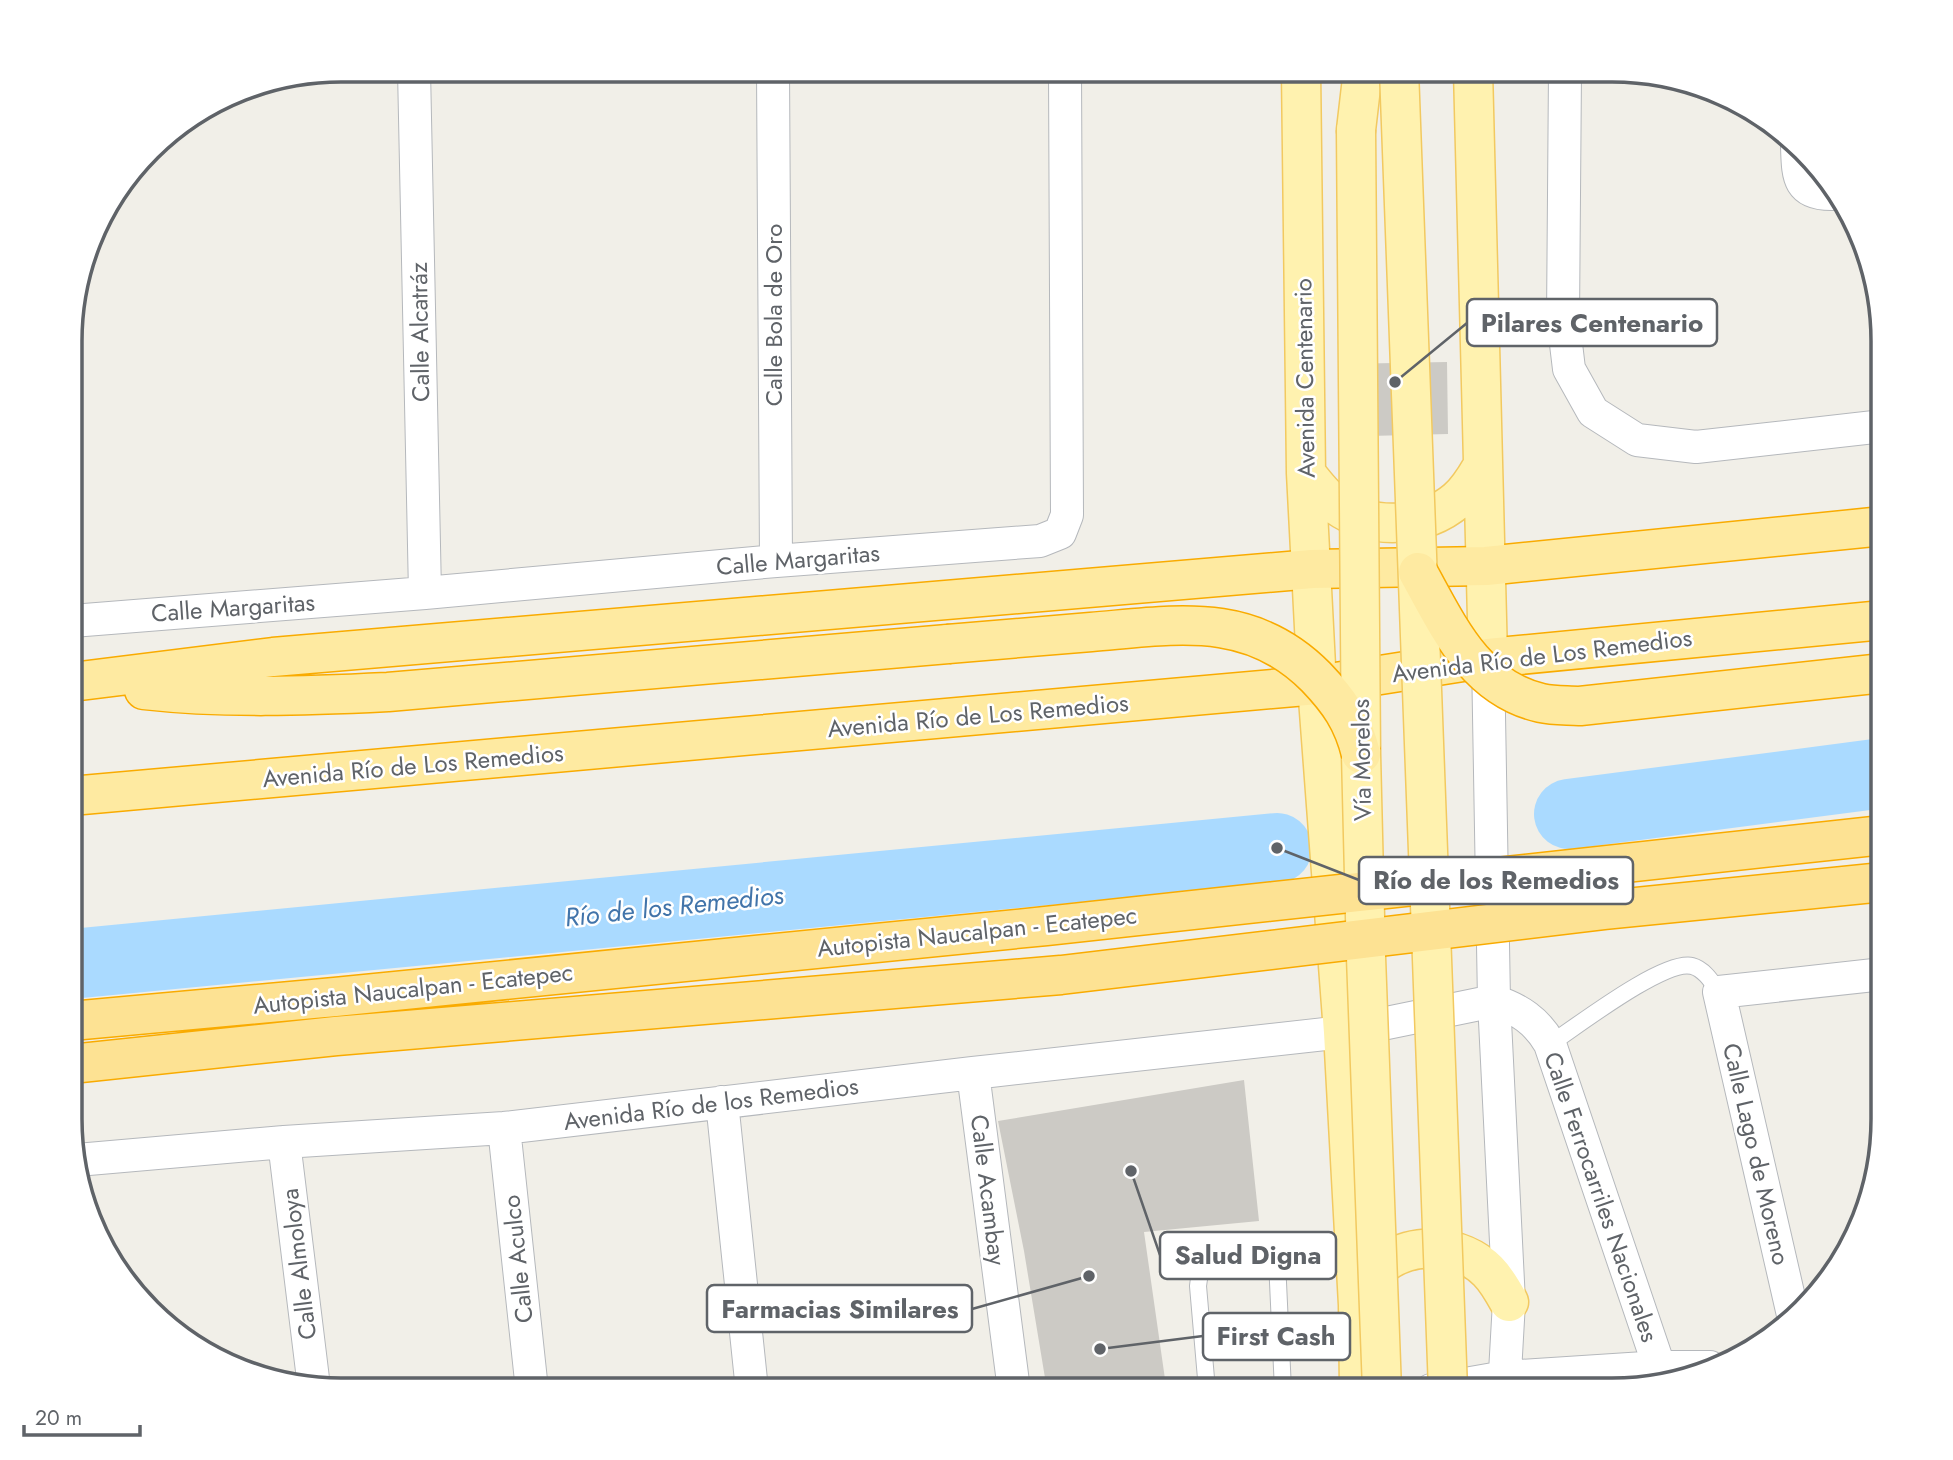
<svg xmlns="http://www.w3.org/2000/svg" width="1953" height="1460" font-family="Jost,sans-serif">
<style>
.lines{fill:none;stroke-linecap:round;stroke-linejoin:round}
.river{stroke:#aadaff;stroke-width:70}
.building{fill:#cccac5}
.service-casing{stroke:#b5b8bc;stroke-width:18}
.minor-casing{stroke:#b5b8bc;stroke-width:34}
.primary-casing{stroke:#f2c960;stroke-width:41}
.trunk-casing{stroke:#f9ab00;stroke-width:41}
.service{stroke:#fff;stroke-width:16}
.minor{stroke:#fff;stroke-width:32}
.primary{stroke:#fff2af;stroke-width:38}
.trunk{stroke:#feeaa1;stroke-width:38}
.primary-bridge-casing{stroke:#f2c960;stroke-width:41;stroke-linecap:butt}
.trunk-bridge-casing{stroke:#f9ab00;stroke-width:41;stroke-linecap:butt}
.motorway-bridge-casing{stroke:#f9ab00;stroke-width:41;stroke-linecap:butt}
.primary-bridge{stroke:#fff2af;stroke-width:38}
.trunk-bridge{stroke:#feeaa1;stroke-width:38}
.motorway-bridge{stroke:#fde293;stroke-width:38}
.labels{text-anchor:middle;stroke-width:5;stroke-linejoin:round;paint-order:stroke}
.street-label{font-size:24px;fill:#5f6368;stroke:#fff}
.water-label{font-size:26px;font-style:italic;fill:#4174aa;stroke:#fff}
.rim{fill:none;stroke:#5f6368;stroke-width:3.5}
.leader{fill:none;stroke:#5f6368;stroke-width:2.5}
.callout-dot{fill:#5f6368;stroke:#fff;stroke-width:2.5}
.callout{fill:#fff;stroke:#5f6368;stroke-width:2.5}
.callout-label{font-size:26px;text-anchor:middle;font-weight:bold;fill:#5f6368}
</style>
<rect width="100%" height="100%" fill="#f1efe8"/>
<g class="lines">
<path class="river" d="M 1569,814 L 1883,773
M 71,964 L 1277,848"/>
</g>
<path class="building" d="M 1447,362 L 1448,434 L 1369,436 L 1342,364 Z
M 1244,1080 L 1259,1221 L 1144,1232 L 1165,1379 L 1100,1390 L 1047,1390 L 1024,1251 L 998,1121 Z"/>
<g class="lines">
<defs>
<path id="service" d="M 1550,1044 C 1576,1027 1664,959 1692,966 C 1704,969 1712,982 1719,992
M 1207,1390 L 1198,1286 C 1199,1276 1201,1268 1209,1261 C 1218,1254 1254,1248 1265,1250 C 1271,1252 1274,1255 1277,1261 L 1283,1390"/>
<path id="minor" d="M 414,70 L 425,593
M 773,70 L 776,561
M 1565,71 L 1563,319 L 1569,369 L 1593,412 L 1637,440 L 1696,447 L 1883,426
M 1797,146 C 1798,176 1797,195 1834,194
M 72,621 L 425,593 L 776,561 L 1040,541 L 1060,533 L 1067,515 L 1065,70
M 1488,658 L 1494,1001 L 1509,1302 L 1504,1390
M 973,1073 L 1014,1390
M 722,1102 L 752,1390
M 504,1128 L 532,1390
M 284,1142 L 314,1387
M 77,1160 L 284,1142 L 504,1128 L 973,1073 L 1343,1032 L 1494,1001 C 1519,1009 1537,1021 1550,1044 L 1663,1378
M 1793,1315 L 1719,992 L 1883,974
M 1431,1390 L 1505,1377 L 1660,1367 L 1710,1367"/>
<path id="primary" d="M 1301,70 L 1306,473 L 1317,685 L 1343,1032 L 1358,1305 L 1359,1390
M 1473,70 L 1488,658
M 1356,130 L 1363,70
M 1306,473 C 1315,485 1324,497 1336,505 C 1372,531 1424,528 1457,500 C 1469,490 1476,477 1483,465
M 1359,1293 C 1362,1281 1373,1271 1383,1264 C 1413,1241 1461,1244 1488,1271 C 1497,1280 1503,1291 1509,1302"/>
<path id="trunk" d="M 72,682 L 273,657 L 1312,569 L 1486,566 L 1883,526
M 144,690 C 224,699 306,696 388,692 L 948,644
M 71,796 L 1317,685 L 1488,658 L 1883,620"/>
</defs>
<use href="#service" class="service-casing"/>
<use href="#minor" class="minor-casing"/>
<use href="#primary" class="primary-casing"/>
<use href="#trunk" class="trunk-casing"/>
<use href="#service" class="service"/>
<use href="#minor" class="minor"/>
<use href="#primary" class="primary"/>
<use href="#trunk" class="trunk"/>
<defs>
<path id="primary-bridge" d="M 1399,70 L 1448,1390
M 1356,130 L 1361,754 L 1366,957 L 1382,1390"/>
<path id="trunk-bridge" d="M 1418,572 C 1448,626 1475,688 1541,703 C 1554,706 1567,705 1580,706 L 1883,673
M 948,644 C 995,640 1043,636 1091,632 C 1175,625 1250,610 1316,677 C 1339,701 1353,721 1361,754"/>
<path id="motorway-bridge" d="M 71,1021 L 335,997 L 1046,926 L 1883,835
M 71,1064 L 336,1036 L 1061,975 L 1605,910 L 1883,882"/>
</defs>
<use href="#primary-bridge" class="primary-bridge-casing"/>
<use href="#trunk-bridge" class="trunk-bridge-casing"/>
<use href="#motorway-bridge" class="motorway-bridge-casing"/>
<use href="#primary-bridge" class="primary-bridge"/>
<use href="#trunk-bridge" class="trunk-bridge"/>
<use href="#motorway-bridge" class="motorway-bridge"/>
</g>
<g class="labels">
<g class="street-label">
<text transform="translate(774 315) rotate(-90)" y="8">Calle Bola de Oro</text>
<text transform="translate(420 332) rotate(-91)" y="8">Calle Alcatráz</text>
<text transform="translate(1305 378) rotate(-91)" y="8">Avenida Centenario</text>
<text transform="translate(798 560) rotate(-5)" y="8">Calle Margaritas</text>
<text transform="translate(233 608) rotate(-4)" y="8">Calle Margaritas</text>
<text transform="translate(1542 656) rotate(-7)" y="8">Avenida Río de Los Remedios</text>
<text transform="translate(978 716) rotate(-5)" y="8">Avenida Río de Los Remedios</text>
<text transform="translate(1362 760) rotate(-91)" y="8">Vía Morelos</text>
<text transform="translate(413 766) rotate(-5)" y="8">Avenida Río de Los Remedios</text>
<text transform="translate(977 932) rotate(-6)" y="8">Autopista Naucalpan - Ecatepec</text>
<text transform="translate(413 989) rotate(-6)" y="8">Autopista Naucalpan - Ecatepec</text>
<text transform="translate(711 1104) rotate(-7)" y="8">Avenida Río de los Remedios</text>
<text transform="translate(1756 1154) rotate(77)" y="8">Calle Lago de Moreno</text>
<text transform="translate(988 1190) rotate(83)" y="8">Calle Acambay</text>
<text transform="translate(1601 1197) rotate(71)" y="8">Calle Ferrocarriles Nacionales</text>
<text transform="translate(518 1259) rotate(-96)" y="8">Calle Aculco</text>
<text transform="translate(299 1264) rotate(-97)" y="8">Calle Almoloya</text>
</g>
<g class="water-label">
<text transform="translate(674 906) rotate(-6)" y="9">Río de los Remedios</text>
</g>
</g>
<path d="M0 0H1953V1460H0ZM341 82H1612A259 259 0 0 1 1871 341V1119A259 259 0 0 1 1612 1378H341A259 259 0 0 1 82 1119V341A259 259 0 0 1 341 82Z" fill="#fff" fill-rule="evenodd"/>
<path class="rim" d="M341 82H1612A259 259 0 0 1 1871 341V1119A259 259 0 0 1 1612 1378H341A259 259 0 0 1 82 1119V341A259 259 0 0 1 341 82Z"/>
<path class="leader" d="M1395 382L1467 323M1277 848L1359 880M1131 1171L1160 1255M1089 1276L972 1309M1100 1349L1203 1336"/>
<g class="callout-dot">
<circle cx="1395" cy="382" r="7"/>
<circle cx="1277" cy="848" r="7"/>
<circle cx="1131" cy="1171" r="7"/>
<circle cx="1089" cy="1276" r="7"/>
<circle cx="1100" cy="1349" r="7"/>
</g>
<g class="callout">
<rect x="1467" y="299" width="250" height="47" rx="7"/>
<rect x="1359" y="857" width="274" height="47" rx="7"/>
<rect x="1160" y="1232" width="176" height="47" rx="7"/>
<rect x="707" y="1285" width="265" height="47" rx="7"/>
<rect x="1203" y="1313" width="147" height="47" rx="7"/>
</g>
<g class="callout-label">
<text x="1592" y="332">Pilares Centenario</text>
<text x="1496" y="889">Río de los Remedios</text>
<text x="1248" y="1264">Salud Digna</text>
<text x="840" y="1318">Farmacias Similares</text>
<text x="1276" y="1345">First Cash</text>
</g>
<path d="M24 1425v10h116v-10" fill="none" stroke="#5f6368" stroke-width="3.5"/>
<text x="35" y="1425" font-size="21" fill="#5f6368" stroke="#ffffff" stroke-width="5" paint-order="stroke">20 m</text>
</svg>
